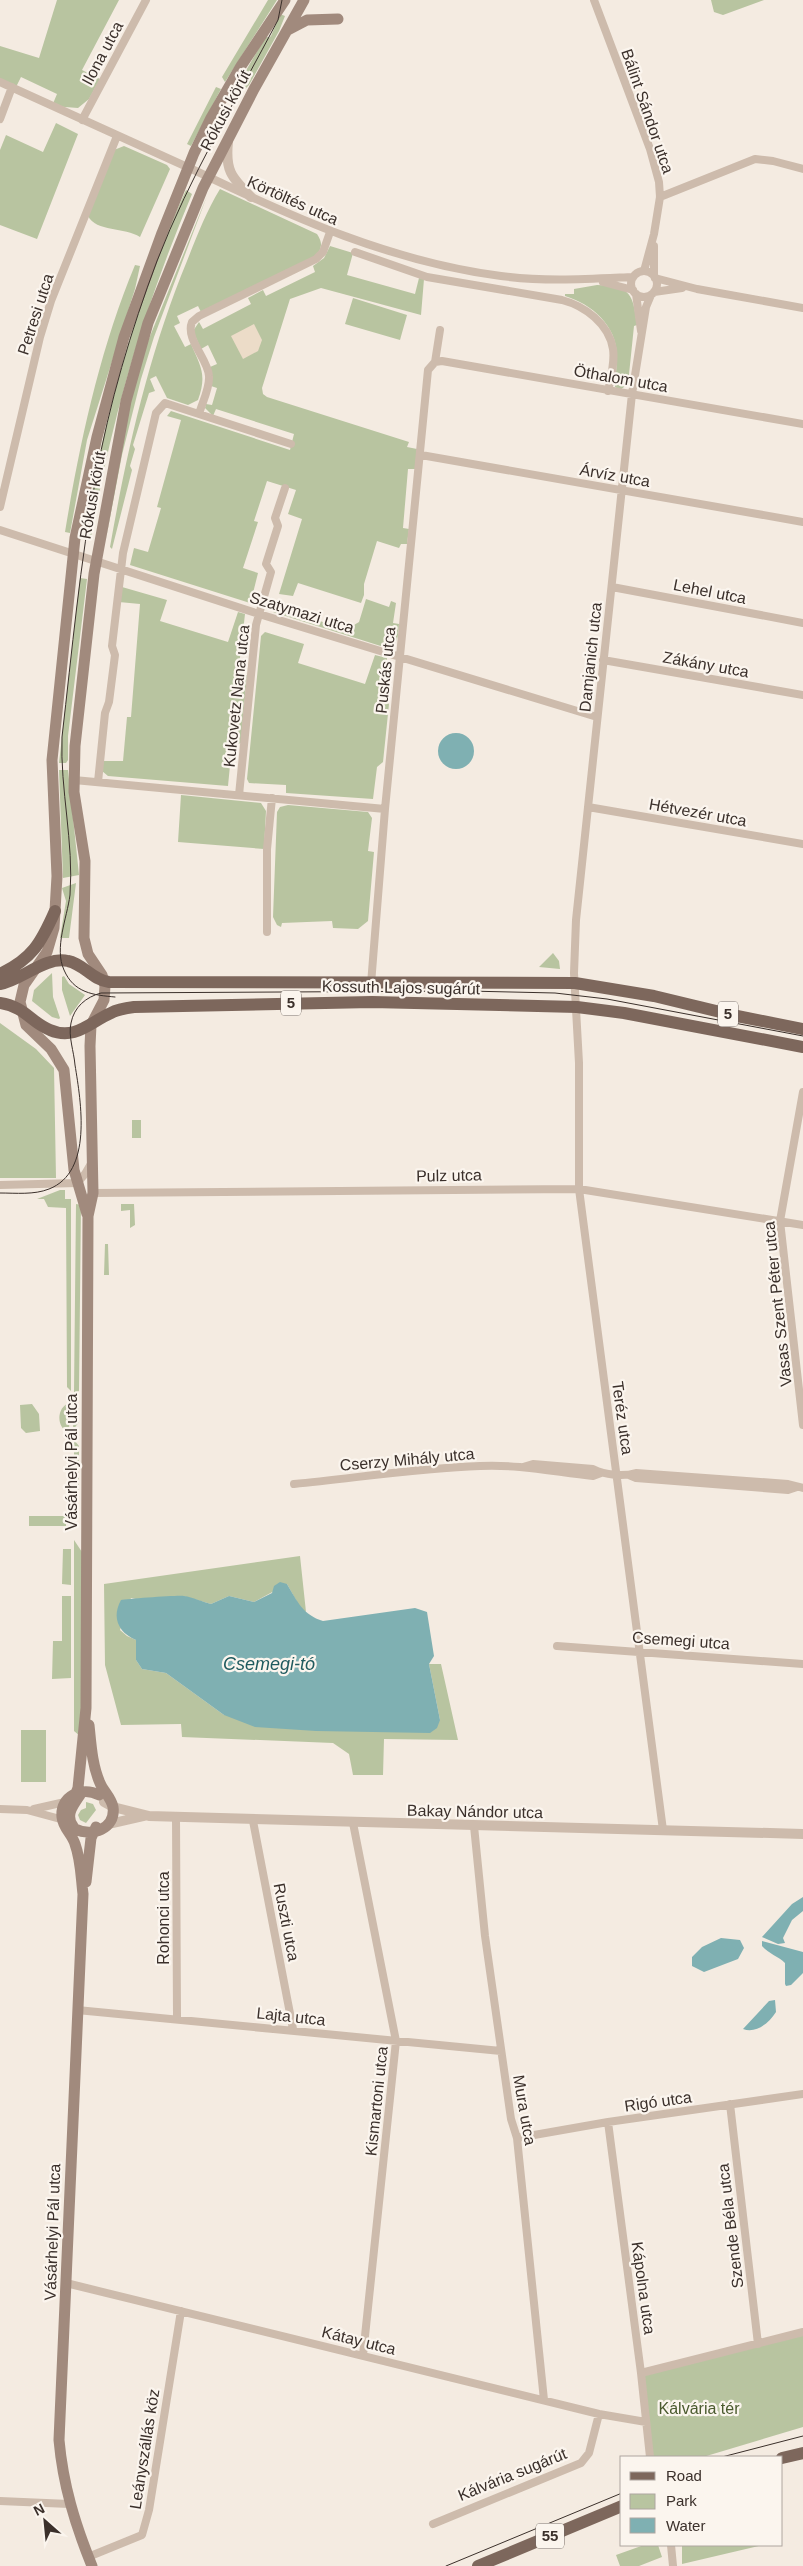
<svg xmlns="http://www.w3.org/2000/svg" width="803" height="2566" font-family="Arial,sans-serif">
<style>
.green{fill:#b8c4a0}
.plaza{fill:#ecdcc8}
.water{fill:#7fb0b2}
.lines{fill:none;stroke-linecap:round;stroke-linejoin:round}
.minor{stroke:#cdbbac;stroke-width:8}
.tertiary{stroke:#cdbbac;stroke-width:10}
.secondary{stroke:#a18a7d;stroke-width:11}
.primary{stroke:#7d675c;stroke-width:12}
.tram{stroke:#3b302b;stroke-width:1}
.labels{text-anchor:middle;stroke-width:4.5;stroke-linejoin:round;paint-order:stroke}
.shield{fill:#fbf5ee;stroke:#756b66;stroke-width:1}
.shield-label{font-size:15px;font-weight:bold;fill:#3b302b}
.street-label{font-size:16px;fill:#3b302b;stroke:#fbf5ee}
.park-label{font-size:16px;fill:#4a5a2e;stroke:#fbf5ee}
.water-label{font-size:18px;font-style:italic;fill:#1f5a5e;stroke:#fbf5ee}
</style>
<rect width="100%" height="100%" fill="#f4ebe1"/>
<path class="green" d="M 57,0 L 119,0 L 82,70 L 100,79 L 89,99 L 78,108 L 52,106 L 57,94 L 21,77 L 15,89 L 0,79 L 0,46 L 39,58 Z
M 268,0 L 277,0 L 225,82 L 222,77 Z
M 711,0 L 764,0 L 723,15 L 714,12 Z
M 280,14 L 285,16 L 279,31 L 249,85 L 244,90 L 237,86 L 266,36 L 269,38 L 271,36 Z
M 216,87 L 221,89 L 191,146 L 187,144 Z
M 56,123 L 78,134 L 37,239 L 0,225 L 0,150 L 6,135 L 43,152 Z
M 124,146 L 167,165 L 170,169 L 140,237 C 125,227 96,232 88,216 L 114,150 Z
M 220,189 L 317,234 C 323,243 322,248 316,256 L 201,312 L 198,306 L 177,316 L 180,323 L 174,326 L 185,347 L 191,344 C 201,367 207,375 198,400 L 188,405 L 167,398 L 156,376 L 150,379 L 155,391 L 149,393 L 133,445 L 135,449 L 130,466 L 132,470 L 112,549 L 110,547 C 127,450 149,353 187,261 C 197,236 206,212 220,189 Z
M 186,190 L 192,194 C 145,305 111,418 91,538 L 84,536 C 104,417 135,301 186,190 Z
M 207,196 L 154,337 L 141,379 L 122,455 L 105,544 L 127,416 L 146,346 Z
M 330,246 L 353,253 L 347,275 L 415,294 L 419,278 L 424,279 L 421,315 L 321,288 L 290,299 L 262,388 L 263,394 L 267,397 L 409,442 L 407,447 L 417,449 L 415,469 L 408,469 L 403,528 L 409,529 L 407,544 L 401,544 L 399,548 L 377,541 L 364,584 L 364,595 L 361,603 L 298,583 L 293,596 L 279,594 L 302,519 L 288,514 L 296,490 L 267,481 L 254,521 L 258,522 L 243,568 L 258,573 L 253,593 L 259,595 L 257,600 L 250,603 L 130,565 L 134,548 L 148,552 L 161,508 L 157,507 L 181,420 L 167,416 L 171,411 L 290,450 L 294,434 L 216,409 L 213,416 L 205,408 L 206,404 L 212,405 L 217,388 L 211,386 L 210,367 L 217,364 L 208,345 L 201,349 L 193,331 L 199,322 L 203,329 L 251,304 L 248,298 L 263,290 L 266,296 L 315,272 L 313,266 L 324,258 Z
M 135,265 L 140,266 L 135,289 L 87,440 L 70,533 L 65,532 C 80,441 100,349 135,265 Z
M 597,285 C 631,286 633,294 637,325 L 634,326 L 628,384 L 620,390 L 615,387 C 615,377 617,367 617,356 C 617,326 592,304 565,296 L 565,294 L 574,294 L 574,289 Z
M 353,298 L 407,315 L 400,340 L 345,324 Z
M 80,578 L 87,579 L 68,736 L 68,760 L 66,763 L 59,763 Z
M 122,587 L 167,600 L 160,621 L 228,642 L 238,612 L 245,614 L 238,675 L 247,675 L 241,743 L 232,745 L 228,786 L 108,776 L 102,771 L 103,761 L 123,761 L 127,717 L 131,717 L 140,604 L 119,602 Z
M 366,599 L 389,607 L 391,601 L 396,603 L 393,623 L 399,624 C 398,635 399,645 387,648 L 273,612 L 276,601 L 283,602 L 281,609 L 352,631 L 354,625 L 359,622 Z
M 265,632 L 304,644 L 298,663 L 365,684 L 375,655 L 387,658 L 383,698 L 389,704 L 383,762 L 377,767 L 373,799 L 286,793 L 286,785 L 249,783 L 247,779 L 261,636 Z
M 59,770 L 68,770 L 79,875 L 63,878 Z
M 181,795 L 261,803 L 266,811 L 264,849 L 178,842 Z
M 288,805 L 368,812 L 372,818 L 368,851 L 374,852 L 368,921 L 358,929 L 333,928 L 332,921 L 282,923 L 281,927 L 277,925 L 273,917 L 277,812 L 280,807 Z
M 76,883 L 69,938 L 60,938 L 66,901 L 62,888 Z
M 553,953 L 559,961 L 560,969 L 539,967 Z
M 52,973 L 53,997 L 60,1018 L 59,1019 L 52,1017 L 32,1001 L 34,990 Z
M 64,976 L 69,984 L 85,995 L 70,1016 L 62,990 L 62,977 Z
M 0,1023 L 36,1049 L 54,1068 L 56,1178 L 0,1178 Z
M 132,1120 L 141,1120 L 141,1138 L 132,1138 Z
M 60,1190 L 65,1190 L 65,1199 L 71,1199 L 71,1391 L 67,1387 L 66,1208 L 48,1207 L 44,1199 L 37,1199 Z
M 76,1204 L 81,1205 L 79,1391 L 74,1393 Z
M 121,1204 L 134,1204 L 135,1225 L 130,1228 L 130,1210 L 121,1211 Z
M 105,1244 L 108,1244 L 109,1275 L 104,1275 Z
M 70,1403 L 69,1432 C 56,1429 56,1406 70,1403 Z
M 32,1404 L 39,1414 L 40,1431 L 26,1433 L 21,1428 L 20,1405 Z
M 74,1404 L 79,1408 L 79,1422 L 73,1430 Z
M 74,1440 L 79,1446 L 79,1491 L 74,1500 Z
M 29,1516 L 66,1516 L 70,1517 L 70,1524 L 66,1524 L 66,1526 L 29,1526 Z
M 74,1540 L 82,1552 L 83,1711 L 80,1736 L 74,1731 Z
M 63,1549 L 71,1549 L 71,1585 L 62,1584 Z
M 300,1556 L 306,1612 L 301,1609 L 287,1584 L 254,1602 L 229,1596 L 211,1604 L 183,1596 L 141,1600 L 131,1598 L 120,1630 L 127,1636 L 136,1640 L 136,1660 L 142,1669 L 166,1673 L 224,1715 L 440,1720 L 429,1664 L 441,1664 L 458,1740 L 384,1739 L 383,1775 L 353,1775 L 349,1754 L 333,1743 L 182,1737 L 181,1724 L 121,1725 L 105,1665 L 104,1584 Z
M 62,1596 L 71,1596 L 71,1678 L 52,1679 L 53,1641 L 62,1641 Z
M 21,1730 L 46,1730 L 46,1782 L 21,1782 Z
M 86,1802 L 93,1804 L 96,1810 L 86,1823 L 80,1820 L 78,1815 L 81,1810 L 86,1808 Z
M 803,2332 L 803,2427 L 703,2457 L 650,2457 L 641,2373 Z
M 644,2545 L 658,2545 L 662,2557 L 639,2566 L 620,2566 L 616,2555 Z
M 682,2545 L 763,2545 L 682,2564 Z"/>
<path class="plaza" d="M 254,324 L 262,340 L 258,351 L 243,359 L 231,336 Z"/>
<path class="water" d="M438 751a18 18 0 1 1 36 0a18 18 0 1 1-36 0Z
M 280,1582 L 287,1584 C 297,1601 303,1615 323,1621 L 415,1608 L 427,1612 L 434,1656 L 429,1664 L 440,1720 L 437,1728 L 430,1733 L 316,1731 L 255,1727 L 224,1715 L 166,1673 L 142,1669 L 136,1660 L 136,1640 C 119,1633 111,1618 121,1600 C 127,1599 178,1595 184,1596 C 193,1597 202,1602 211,1604 L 229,1596 L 254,1602 L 272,1593 L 274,1586 Z
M 803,1897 L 803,1911 L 792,1920 L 783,1938 L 785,1943 L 778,1944 L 762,1937 L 792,1904 Z
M 721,1938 L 740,1940 L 744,1948 L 738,1959 L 704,1972 L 692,1966 L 692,1957 L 702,1947 Z
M 762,1941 L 803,1952 L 803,1973 L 791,1985 L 786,1986 L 785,1984 L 785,1963 C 778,1956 769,1954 762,1946 Z
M 775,2000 L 776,2012 C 769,2023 756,2034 743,2029 L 769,2001 Z"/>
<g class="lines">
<path class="minor" d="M 594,0 L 650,149 L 659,182 L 660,197 L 654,234 L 644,271
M 0,82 C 65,112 131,141 196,171 C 294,218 392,262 501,276 C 545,282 589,279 633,277
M 0,119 L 12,87
M 82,120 L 146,0
M 660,197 L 755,159 L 773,161 L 803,169
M 355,252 L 427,277 L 562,300 C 585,306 609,324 613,349 C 615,362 611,377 608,391
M631 284a13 13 0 1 1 26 0a13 13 0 1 1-26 0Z
M 654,276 L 654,246
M 655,278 L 697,289 L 803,308
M 603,282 L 633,290
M 654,292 L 682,288
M 636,294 L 641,331
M 651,295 L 646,307 L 632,394 L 576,920 L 574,973 L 579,1063 L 579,1189 L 663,1830
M 435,362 L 442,361 L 803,424
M 435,362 L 440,330
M 199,414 C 202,403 210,388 209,376 C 208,359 185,339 192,322 L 199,316 L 316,259 L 323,252 L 330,232
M 421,455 L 803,522
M 0,507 L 40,337 L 51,301 L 117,136
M 0,530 L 259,614 L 597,717
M 612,587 L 803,623
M 603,660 L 803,695
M 74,780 L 385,809
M 98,782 L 105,713 L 109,702 L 115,655 L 112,646 L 123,553 L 156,413 L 165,403 L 291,444
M 239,795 L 256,625 L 271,572 L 266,564 L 278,526 L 275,518 L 285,488
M 588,807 L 803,844
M 267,932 L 267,849 L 272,798
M 371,984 L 385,809 L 428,370 L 435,362
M 803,1092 L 780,1221 L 803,1425
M 0,1185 L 77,1183 L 85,1174 L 92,1162
M 93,1193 L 579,1189 L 803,1225
M 523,1467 L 533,1464 L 593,1469 C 605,1475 623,1477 636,1473 L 788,1484 L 803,1488
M 629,1475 L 636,1478 L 788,1490 L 797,1487
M 294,1484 C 356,1478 418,1468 480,1466 C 517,1464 555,1472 593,1476 L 601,1473
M 557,1646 L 803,1664
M 0,1809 L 27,1810 L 64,1820
M 34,1809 L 65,1802
M 176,1817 L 177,2018
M 253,1821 L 293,2029
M 353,1823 L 396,2041 L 363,2355
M 474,1826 L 485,1936 L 511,2119 L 517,2138 L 544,2400
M 77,2010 L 501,2051
M 730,2104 L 758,2344
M 608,2122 L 641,2373 L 650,2457
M 517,2138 L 608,2122 L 803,2094
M 66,2283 L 599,2414 L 646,2422
M 641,2373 L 803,2332
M 0,2501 L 69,2504
M 433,2524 L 581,2463 L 589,2453 L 599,2414
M 671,2545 L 673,2566
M 88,2557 L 142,2535 L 149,2510 L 181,2311"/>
<path class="tertiary" d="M 228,142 C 225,170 231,177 251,197
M 104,1802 L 113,1807 L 149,1816 L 803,1834
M 109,1824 L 144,1816"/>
<path class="secondary" d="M 288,30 L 307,20 L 338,19
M 87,1214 L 74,1170 L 64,1070 L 51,1049 L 26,1025 L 20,1002 L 24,985 L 47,952 L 54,928 L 57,876 L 52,760 L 75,538 L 97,437 L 124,337 L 162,233 L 194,153 L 211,118 L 241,66 L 285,0
M 76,1793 L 78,1788 L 86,1708 L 88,1216 L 93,1193 L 90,1046 L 91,1025 L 104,1000 L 105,986 L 102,975 L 88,954 L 84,938 L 85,861 L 74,792 L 75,746 L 94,574 L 126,401 L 148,323 L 203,188 L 254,89 L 304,0
M 73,1826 C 64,1814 75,1803 82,1792
M 75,1829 C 92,1837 116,1829 113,1807 C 111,1797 103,1791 100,1783 C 92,1765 91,1744 89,1725
M 86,1882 L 91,1838 L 96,1827
M 92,2566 C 75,2524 63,2485 59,2440 L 83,1894 C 81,1878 81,1860 75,1844 C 72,1834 63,1828 62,1817 C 60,1796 82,1786 99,1795"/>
<path class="primary" d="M 0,974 C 32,959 41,943 55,911
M 0,984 C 22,980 45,956 68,961 C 84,964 92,980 109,982 L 575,983 L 654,996 L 737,1016 L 803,1029
M 0,1003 C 26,1007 30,1022 50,1030 C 75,1041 90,1022 111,1013 C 118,1009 126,1008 134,1007 L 372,1002 L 577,1007 L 624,1013 L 803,1047
M 782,2458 L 803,2453
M 478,2566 L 622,2506"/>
<path class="tram" d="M 115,997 C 93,995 74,993 64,970 C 54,948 67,918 70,895 C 74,842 60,790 62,737 C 72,651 80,563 96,477 C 109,404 131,330 157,261 C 190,176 236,100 278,20 L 282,0
M 0,1193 C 16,1193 34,1195 49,1189 C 93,1172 81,1102 75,1065 C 74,1052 68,1036 71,1023 C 74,1007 86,997 101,993 L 467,991 L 555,993 L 607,999 L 803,1036
M 722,2457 L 803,2436
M 446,2566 L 622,2493"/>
</g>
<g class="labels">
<g class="shield">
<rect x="281" y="990.5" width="20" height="25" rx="4"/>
<rect x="718" y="1001.5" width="20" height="25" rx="4"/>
<rect x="536" y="2523.5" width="28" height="25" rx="4"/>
</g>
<g class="shield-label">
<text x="291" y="1008">5</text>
<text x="728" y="1019">5</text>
<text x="550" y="2541">55</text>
</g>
<g class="street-label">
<text transform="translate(102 53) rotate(-62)" y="6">Ilona utca</text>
<text transform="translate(225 110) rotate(-62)" y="6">Rókusi körút</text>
<text transform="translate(648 111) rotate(71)" y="6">Bálint Sándor utca</text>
<text transform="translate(293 200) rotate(24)" y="6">Körtöltés utca</text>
<text transform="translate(35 314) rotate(-72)" y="6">Petresi utca</text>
<text transform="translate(621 378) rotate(10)" y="6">Öthalom utca</text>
<text transform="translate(615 475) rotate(10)" y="6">Árvíz utca</text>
<text transform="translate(92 495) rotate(-80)" y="6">Rókusi körút</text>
<text transform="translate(710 591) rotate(11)" y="6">Lehel utca</text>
<text transform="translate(302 612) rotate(17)" y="6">Szatymazi utca</text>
<text transform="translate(590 657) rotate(-84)" y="6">Damjanich utca</text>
<text transform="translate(706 664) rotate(10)" y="6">Zákány utca</text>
<text transform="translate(385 670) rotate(-84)" y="6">Puskás utca</text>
<text transform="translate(236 696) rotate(-84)" y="6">Kukovetz Nana utca</text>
<text transform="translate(698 812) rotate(10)" y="6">Hétvezér utca</text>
<text transform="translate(401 987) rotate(1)" y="6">Kossuth Lajos sugárút</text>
<text transform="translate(449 1175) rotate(-1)" y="6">Pulz utca</text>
<text transform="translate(777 1304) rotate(-96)" y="6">Vasas Szent Péter utca</text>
<text transform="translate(623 1418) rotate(82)" y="6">Teréz utca</text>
<text transform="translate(407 1459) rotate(-5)" y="6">Cserzy Mihály utca</text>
<text transform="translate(71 1462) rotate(-90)" y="6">Vásárhelyi Pál utca</text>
<text transform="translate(681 1640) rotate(4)" y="6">Csemegi utca</text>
<text transform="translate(475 1811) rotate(1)" y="6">Bakay Nándor utca</text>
<text transform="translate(163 1918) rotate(-90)" y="6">Rohonci utca</text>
<text transform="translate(287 1922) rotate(79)" y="6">Ruszti utca</text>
<text transform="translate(291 2016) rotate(6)" y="6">Lajta utca</text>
<text transform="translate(376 2101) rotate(-84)" y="6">Kismartoni utca</text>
<text transform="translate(658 2101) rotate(-8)" y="6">Rigó utca</text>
<text transform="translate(525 2110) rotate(80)" y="6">Mura utca</text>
<text transform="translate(730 2226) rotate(-97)" y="6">Szende Béla utca</text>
<text transform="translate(52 2232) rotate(-88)" y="6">Vásárhelyi Pál utca</text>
<text transform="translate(644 2288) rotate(82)" y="6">Kápolna utca</text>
<text transform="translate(359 2340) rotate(14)" y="6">Kátay utca</text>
<text transform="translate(144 2449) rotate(-81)" y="6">Leányszállás köz</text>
<text transform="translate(512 2474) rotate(-22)" y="6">Kálvária sugárút</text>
</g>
<g class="park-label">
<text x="699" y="2414">Kálvária tér</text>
</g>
<g class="water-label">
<text x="269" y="1670">Csemegi-tó</text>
</g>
</g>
<rect x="620" y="2456" width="162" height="90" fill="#fbf5ee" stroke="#aea6a0"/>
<rect x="630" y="2472" width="25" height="8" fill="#7d675c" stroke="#aea6a0"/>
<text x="666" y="2481" font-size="15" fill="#3b302b">Road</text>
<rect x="630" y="2494" width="25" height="15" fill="#b8c4a0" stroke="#aea6a0"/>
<text x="666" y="2506" font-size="15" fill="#3b302b">Park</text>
<rect x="630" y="2518" width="25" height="15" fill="#7fb0b2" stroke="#aea6a0"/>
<text x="666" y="2531" font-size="15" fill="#3b302b">Water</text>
<g transform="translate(45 2521) rotate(333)" stroke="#fbf5ee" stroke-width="4" paint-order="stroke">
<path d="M0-4L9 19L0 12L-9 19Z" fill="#3b302b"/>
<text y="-8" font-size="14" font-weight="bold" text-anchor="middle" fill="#3b302b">N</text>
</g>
</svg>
